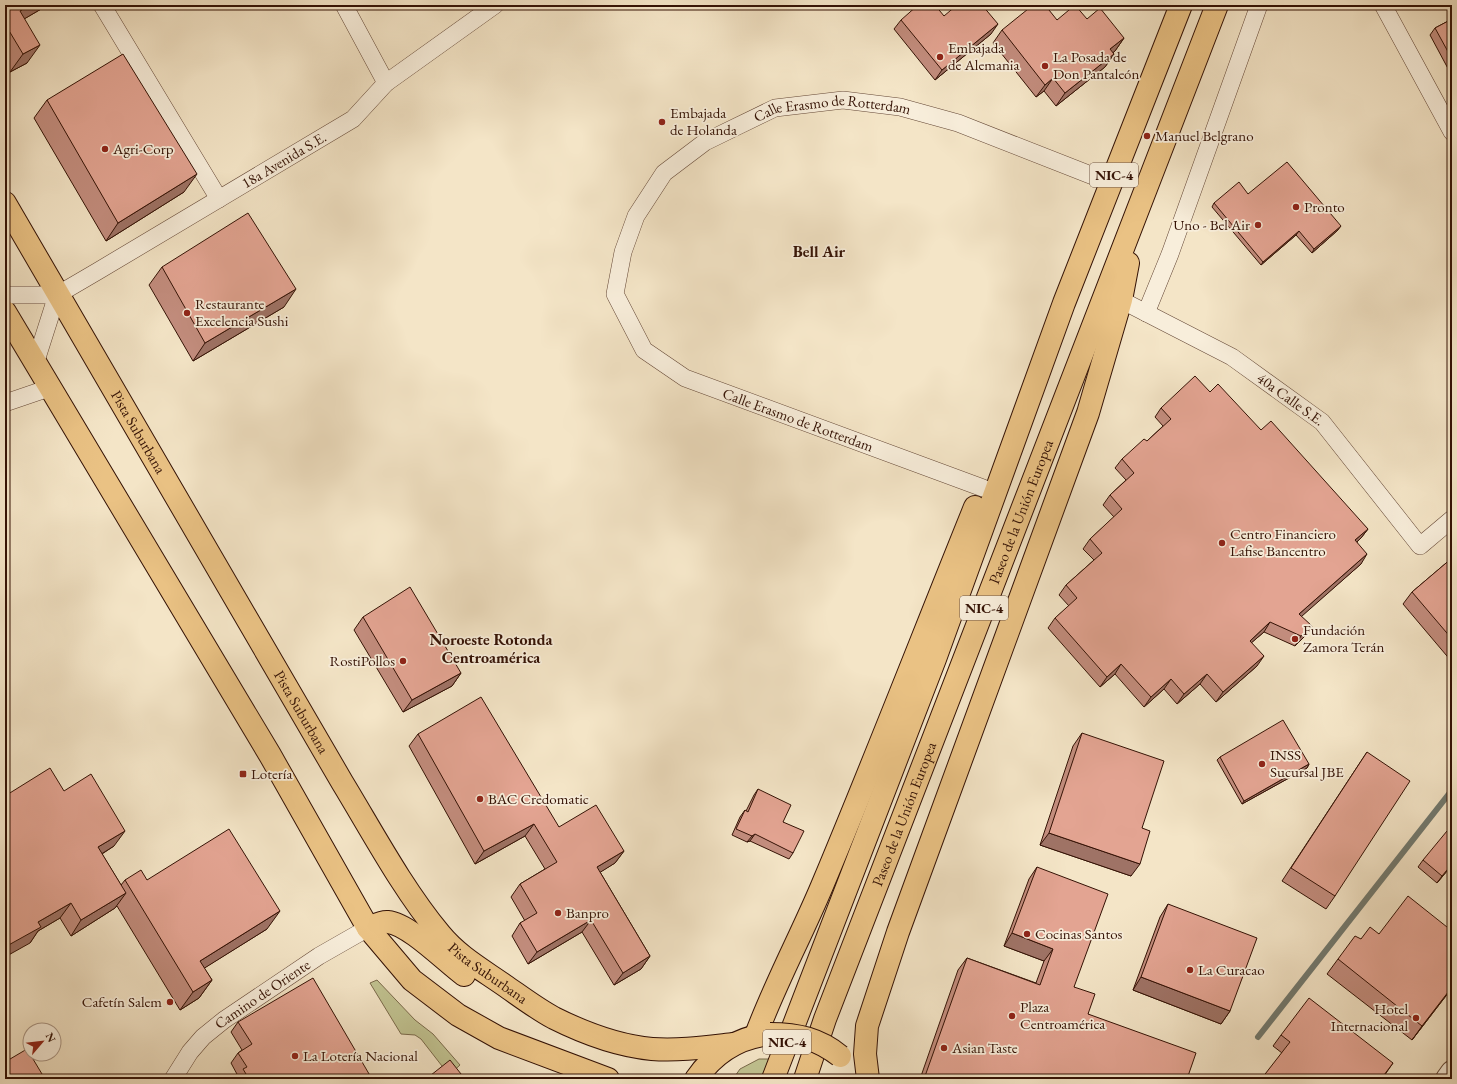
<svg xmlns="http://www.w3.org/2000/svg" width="1457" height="1084" font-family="'EB Garamond',serif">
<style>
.green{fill:#c1c391;stroke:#7a6a4b}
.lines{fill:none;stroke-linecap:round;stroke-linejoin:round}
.stream{stroke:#727a70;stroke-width:6}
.minor-casing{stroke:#644736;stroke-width:18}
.tertiary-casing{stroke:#644736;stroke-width:24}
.primary-casing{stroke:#341205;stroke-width:24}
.trunk-casing{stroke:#341205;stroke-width:24}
.minor{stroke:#f8eedb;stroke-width:17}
.tertiary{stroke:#f8eedb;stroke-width:22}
.primary{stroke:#eac284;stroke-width:22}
.trunk{stroke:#eac284;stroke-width:22}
.trunk-bridge-casing{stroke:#341205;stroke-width:24;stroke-linecap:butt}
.trunk-bridge{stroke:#eac284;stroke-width:22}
.wall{fill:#c38d7e;stroke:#341205}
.shaded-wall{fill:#9f7366;stroke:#341205}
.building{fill:#e3a492;stroke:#341205}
.poi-dot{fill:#8f2418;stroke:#f8eedb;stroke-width:1.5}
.labels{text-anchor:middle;stroke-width:3.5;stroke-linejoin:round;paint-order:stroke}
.shield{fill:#f8eedb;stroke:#6f5445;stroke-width:1}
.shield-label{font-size:14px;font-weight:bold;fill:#341205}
.poi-label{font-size:15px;fill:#341205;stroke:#f8eedb;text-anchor:start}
.street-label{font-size:15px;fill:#341205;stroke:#f8eedb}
.neighbourhood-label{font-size:16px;font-weight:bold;fill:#341205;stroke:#f8eedb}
</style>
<rect width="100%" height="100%" fill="#f4e5c7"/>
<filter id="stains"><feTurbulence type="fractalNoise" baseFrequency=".005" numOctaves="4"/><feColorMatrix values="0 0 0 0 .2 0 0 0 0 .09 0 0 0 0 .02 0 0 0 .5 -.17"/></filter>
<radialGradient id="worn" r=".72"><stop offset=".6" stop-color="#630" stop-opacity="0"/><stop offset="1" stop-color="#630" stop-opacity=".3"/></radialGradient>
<path class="green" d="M 377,980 L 415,1020 L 433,1034 L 460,1065 L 449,1075 L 421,1039 L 415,1035 L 401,1034 L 370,983 Z
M 759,1059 L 781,1059 L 773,1079 L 733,1079 L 740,1069 Z"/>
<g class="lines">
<path class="stream" d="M 1258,1037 L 1452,790"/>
<defs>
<g id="minor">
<path d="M 102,5 L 219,199"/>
<path d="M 344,5 L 386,83"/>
<path d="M 1383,5 L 1452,132"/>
<path id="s1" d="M 5,295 L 57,295 L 98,271 L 353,119 L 386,83 L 495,5"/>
<path id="s2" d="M 1121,300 L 1232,357 L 1322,422 L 1420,546 L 1452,519"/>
<path d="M 1146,313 L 1170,254 L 1259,5"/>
<path d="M 35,364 L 57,295"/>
<path d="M 5,403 L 49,388"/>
<path id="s3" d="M 983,488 L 685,378 L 644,350 L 615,294 L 623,252 L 636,216 L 664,173 L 705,142 L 775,108 L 843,100 L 900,107 L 958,123 L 1111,183"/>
<path id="s4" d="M 173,1079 L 190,1052 L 203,1037 L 224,1020 L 319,956 L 368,928"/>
</g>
<path id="tertiary" d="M 1447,1079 L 1452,1072"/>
<g id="primary">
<path id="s5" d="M 5,203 L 342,782 C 373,833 402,888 440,934 C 458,956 481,969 504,985 C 520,996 537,1009 554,1018 C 584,1033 619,1046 652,1049 C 679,1051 707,1047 734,1044"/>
<path d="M 5,312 L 270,755 L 368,928 L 412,980 L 458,1015 L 499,1038 L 608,1079"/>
<path d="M 368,928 C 374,926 381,921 388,922 C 409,924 446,962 464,975"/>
</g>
<g id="trunk">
<path d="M 756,1035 C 775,984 801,936 822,886 C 875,760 924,633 975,507"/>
<path d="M 696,1079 C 714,1053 739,1037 770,1034"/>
<path d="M 773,1079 L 935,659 L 1064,303 L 1181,5"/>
<path id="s6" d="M 805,1079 L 825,1019 L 1217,5"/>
<path d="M 868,1079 L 865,1054 L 867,1026 L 898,932 L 1088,413 L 1121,300 L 1128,263"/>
</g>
</defs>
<use href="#minor" class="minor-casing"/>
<use href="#tertiary" class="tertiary-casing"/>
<use href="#primary" class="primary-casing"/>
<use href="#trunk" class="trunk-casing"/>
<use href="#minor" class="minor"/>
<use href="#tertiary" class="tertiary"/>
<use href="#primary" class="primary"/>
<use href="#trunk" class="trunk"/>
<defs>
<path id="trunk-bridge" d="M 770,1034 C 798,1034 819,1039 840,1056"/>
</defs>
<use href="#trunk-bridge" class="trunk-bridge-casing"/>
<use href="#trunk-bridge" class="trunk-bridge"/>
</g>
<path class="wall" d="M 5,5 L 48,5 L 24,19 L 27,63 L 10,72 L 5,64 Z
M 944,16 L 991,34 L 935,80 L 894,29 L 901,20 Z
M 1087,19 L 1124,38 L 1115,51 L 1113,53 L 1114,54 L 1105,67 L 1056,106 L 1044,91 L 1036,97 L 993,43 L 1002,30 L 1057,20 Z
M 1452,19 L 1452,76 L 1430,35 L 1435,28 Z
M 47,100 L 184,192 L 106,241 L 34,118 Z
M 1248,194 L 1338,230 L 1312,253 L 1296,235 L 1261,265 L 1212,207 L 1214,203 Z
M 162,267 L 284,307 L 193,361 L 149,285 Z
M 1210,392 L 1261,430 L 1368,529 L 1361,538 L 1357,542 L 1361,564 L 1301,616 L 1305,636 L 1295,646 L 1264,632 L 1251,643 L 1257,666 L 1216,702 L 1200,684 L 1177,704 L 1164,689 L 1144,707 L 1115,674 L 1100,687 L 1048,628 L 1055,618 L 1069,606 L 1059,595 L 1066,585 L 1094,560 L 1083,549 L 1090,539 L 1114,517 L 1103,505 L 1110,495 L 1126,480 L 1115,468 L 1122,459 L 1147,441 L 1163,426 L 1155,417 L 1161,408 Z
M 1452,558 L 1452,662 L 1403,604 L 1412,592 Z
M 363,617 L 461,673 L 452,686 L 403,712 L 354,630 Z
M 1082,733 L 1142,828 L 1131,876 L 1040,845 L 1073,746 Z
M 418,734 L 559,827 L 624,851 L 615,863 L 600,872 L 650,956 L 641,969 L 614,985 L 582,932 L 528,964 L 512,936 L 520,923 L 525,921 L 511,897 L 520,884 L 545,869 L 525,836 L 475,864 L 409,746 Z
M 1367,752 L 1335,896 L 1326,909 L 1282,881 Z
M 1220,757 L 1309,764 L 1307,768 L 1242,804 L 1217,760 Z
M 758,789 L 783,822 L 793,853 L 789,859 L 750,841 L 747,842 L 732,835 L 740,817 L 745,810 L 746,811 L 754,795 Z
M 64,791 L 114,846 L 102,854 L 121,885 L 125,880 L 147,880 L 267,929 L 204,968 L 212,980 L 199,998 L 180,1010 L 117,906 L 115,908 L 71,936 L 60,918 L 38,931 L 30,943 Z
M 1452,835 L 1452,865 L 1437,883 L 1418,867 L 1423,860 Z
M 1037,867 L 1074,987 L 1088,1014 L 1187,1079 L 920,1079 L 958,970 L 967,958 L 1036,983 L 1044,961 L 1004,946 L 1029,879 Z
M 1168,904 L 1230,1011 L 1221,1024 L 1133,990 L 1160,917 Z
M 1452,931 L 1452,988 L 1412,1040 L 1327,974 L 1338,959 L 1361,939 L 1379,934 Z
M 238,1022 L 372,1079 L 236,1079 L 238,1076 L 231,1063 L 238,1053 L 242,1050 L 231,1032 Z
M 1281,1035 L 1393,1063 L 1382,1079 L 1262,1079 L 1282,1053 L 1273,1046 Z
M 5,1062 L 45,1079 L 5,1079 Z"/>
<path class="shaded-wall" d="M 30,5 L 48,5 L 7,29 L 20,11 Z
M 998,24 L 991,34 L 935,80 L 942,70 Z
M 1124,38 L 1115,51 L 1101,62 L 1110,49 Z
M 40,45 L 27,63 L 10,72 L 23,54 Z
M 1114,54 L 1105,67 L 1056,106 L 1065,93 Z
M 1053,78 L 1044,91 L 1036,97 L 1045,85 Z
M 197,174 L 184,192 L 106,241 L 118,223 Z
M 1341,226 L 1338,230 L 1312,253 L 1314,249 Z
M 1299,231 L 1296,235 L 1261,265 L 1263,262 Z
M 296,289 L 284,307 L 193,361 L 205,343 Z
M 1368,529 L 1361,538 L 1348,550 L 1355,540 Z
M 1367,554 L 1361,564 L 1293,624 L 1299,614 Z
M 1270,622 L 1264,632 L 1243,650 L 1250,641 Z
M 1312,626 L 1305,636 L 1295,646 L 1301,636 Z
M 1264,656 L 1257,666 L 1216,702 L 1223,692 Z
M 1121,664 L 1115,674 L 1100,687 L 1107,677 Z
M 461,673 L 452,686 L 403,712 L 412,700 Z
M 1207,674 L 1200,684 L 1177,704 L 1184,694 Z
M 1171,679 L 1164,689 L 1144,707 L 1151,697 Z
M 1309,764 L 1307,768 L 1242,804 L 1244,801 Z
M 534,824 L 525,836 L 475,864 L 484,851 Z
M 125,831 L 114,846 L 87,863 L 98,847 Z
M 1049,833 L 1140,864 L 1131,876 L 1040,845 Z
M 755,834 L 750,841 L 747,842 L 752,836 Z
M 624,851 L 615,863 L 588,880 L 597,867 Z
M 1452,864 L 1452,865 L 1437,883 L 1442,876 Z
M 126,893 L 115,908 L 71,936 L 81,920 Z
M 71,903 L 60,918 L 38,931 L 30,943 L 5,957 L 5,947 L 38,922 Z
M 280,911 L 267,929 L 187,979 L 200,961 Z
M 591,920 L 582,932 L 528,964 L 537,952 Z
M 1012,933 L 1053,949 L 1044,961 L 1004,946 Z
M 650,956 L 641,969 L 614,985 L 623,973 Z
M 1141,977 L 1230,1011 L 1221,1024 L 1133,990 Z
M 212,980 L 199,998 L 180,1010 L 193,992 Z
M 1452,987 L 1452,988 L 1412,1040 L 1422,1026 Z"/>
<path class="building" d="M 5,5 L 30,5 L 20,11 L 40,45 L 23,54 L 5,24 Z
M 918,5 L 935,5 L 944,16 L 957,5 L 982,5 L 998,24 L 942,70 L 901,20 Z
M 1033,5 L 1045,5 L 1057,20 L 1075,5 L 1087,19 L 1100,8 L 1124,38 L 1110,49 L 1114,54 L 1065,93 L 1053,78 L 1045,85 L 1002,30 Z
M 1452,19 L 1452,59 L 1435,28 Z
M 123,54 L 197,174 L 118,223 L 47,100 Z
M 1287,162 L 1341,226 L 1314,249 L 1299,231 L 1263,262 L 1214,203 L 1239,182 L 1248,194 Z
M 248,213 L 296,289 L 205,343 L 162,267 Z
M 1195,376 L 1210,392 L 1218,384 L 1261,430 L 1271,421 L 1368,529 L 1355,540 L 1367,554 L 1299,614 L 1312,626 L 1301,636 L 1270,622 L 1250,641 L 1264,656 L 1223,692 L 1207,674 L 1184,694 L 1171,679 L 1151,697 L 1121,664 L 1107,677 L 1055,618 L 1077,598 L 1066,585 L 1102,553 L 1090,539 L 1122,509 L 1110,495 L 1134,473 L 1122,459 L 1144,439 L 1147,441 L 1171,419 L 1161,408 Z
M 1452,558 L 1452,639 L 1412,592 Z
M 410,587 L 461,673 L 412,700 L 363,617 Z
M 481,697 L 559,827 L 596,805 L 624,851 L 597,867 L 650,956 L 623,973 L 591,920 L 537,952 L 520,923 L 537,913 L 520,884 L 557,862 L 534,824 L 484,851 L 418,734 Z
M 1283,720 L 1309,764 L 1244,801 L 1220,757 Z
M 1082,733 L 1164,761 L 1142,828 L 1150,831 L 1140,864 L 1049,833 Z
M 1367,752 L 1410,781 L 1335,896 L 1291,868 Z
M 50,768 L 64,791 L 91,774 L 125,831 L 98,847 L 126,893 L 81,920 L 71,903 L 38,922 L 41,927 L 5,947 L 5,796 Z
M 758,789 L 791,805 L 783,822 L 804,831 L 793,853 L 755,834 L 752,836 L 736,829 L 745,810 L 748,812 Z
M 229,829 L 280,911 L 200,961 L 212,980 L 193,992 L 125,880 L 141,870 L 147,880 Z
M 1447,831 L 1452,835 L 1452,864 L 1442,876 L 1423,860 Z
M 1037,867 L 1108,894 L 1074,987 L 1095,994 L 1088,1014 L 1196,1053 L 1187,1079 L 924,1079 L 967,958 L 1040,985 L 1053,949 L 1012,933 Z
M 1408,896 L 1452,931 L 1452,987 L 1422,1026 L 1338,959 L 1355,936 L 1361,939 L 1370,927 L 1379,934 Z
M 1168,904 L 1257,938 L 1230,1011 L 1141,977 Z
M 313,978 L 372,1079 L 249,1079 L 243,1069 L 247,1067 L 238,1053 L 252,1044 L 238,1022 Z
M 1309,998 L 1393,1063 L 1381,1079 L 1263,1079 L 1262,1078 L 1290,1042 L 1281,1035 Z
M 27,1049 L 45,1079 L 11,1079 L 5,1069 L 5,1062 Z
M 450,1060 L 465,1079 L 426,1079 Z"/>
<g class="poi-dot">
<circle cx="940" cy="57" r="4"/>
<circle cx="1045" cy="66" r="4"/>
<circle cx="662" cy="122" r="4"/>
<circle cx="1147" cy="136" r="4"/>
<circle cx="105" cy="149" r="4"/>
<circle cx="1296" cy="207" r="4"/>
<circle cx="1258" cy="225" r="4"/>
<circle cx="187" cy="313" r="4"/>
<circle cx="1222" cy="543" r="4"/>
<circle cx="1295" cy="639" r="4"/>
<circle cx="403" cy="661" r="4"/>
<circle cx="1262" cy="764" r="4"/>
<rect x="239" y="770" width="8" height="8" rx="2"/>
<circle cx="480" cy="799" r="4"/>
<circle cx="558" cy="913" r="4"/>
<circle cx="1027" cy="934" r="4"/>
<circle cx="1190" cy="970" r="4"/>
<circle cx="170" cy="1002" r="4"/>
<circle cx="1012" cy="1016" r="4"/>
<circle cx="1416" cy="1018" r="4"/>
<circle cx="944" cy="1048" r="4"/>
<circle cx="295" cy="1056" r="4"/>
</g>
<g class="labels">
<g class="shield">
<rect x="1090" y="163" width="48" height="24" rx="3"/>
<rect x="960" y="596" width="48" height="24" rx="3"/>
<rect x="763" y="1030" width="48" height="24" rx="3"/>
</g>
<g class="shield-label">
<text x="1114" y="180">NIC-4</text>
<text x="984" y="613">NIC-4</text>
<text x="787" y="1047">NIC-4</text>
</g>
<g class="poi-label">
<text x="948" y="53">Embajada<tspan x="948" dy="17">de Alemania</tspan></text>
<text x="1053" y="62">La Posada de<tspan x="1053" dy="17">Don Pantaleón</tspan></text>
<text x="670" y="118">Embajada<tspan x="670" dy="17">de Holanda</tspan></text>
<text x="1155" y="141">Manuel Belgrano</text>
<text x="113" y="154">Agri-Corp</text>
<text x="1304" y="212">Pronto</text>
<text x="1250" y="230" text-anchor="end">Uno - Bel Air</text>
<text x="195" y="309">Restaurante<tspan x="195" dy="17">Excelencia Sushi</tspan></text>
<text x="1230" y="539">Centro Financiero<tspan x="1230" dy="17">Lafise Bancentro</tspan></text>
<text x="1303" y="635">Fundación<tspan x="1303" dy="17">Zamora Terán</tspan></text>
<text x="395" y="666" text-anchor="end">RostiPollos</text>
<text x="1270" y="760">INSS<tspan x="1270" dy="17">Sucursal JBE</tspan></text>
<text x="251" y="779">Lotería</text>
<text x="488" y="804">BAC Credomatic</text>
<text x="566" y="918">Banpro</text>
<text x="1035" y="939">Cocinas Santos</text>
<text x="1198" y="975">La Curacao</text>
<text x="162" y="1007" text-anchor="end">Cafetín Salem</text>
<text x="1020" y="1012">Plaza<tspan x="1020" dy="17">Centroamérica</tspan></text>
<text x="1408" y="1014" text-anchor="end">Hotel<tspan x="1408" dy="17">Internacional</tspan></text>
<text x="952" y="1053">Asian Taste</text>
<text x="303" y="1061">La Lotería Nacional</text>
</g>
<g class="street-label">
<text dy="5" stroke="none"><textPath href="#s3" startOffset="749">Calle Erasmo de Rotterdam</textPath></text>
<text dy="5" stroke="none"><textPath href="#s1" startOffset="316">18a Avenida S.E.</textPath></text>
<text dy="5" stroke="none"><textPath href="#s2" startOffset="197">40a Calle S.E.</textPath></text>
<text transform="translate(798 420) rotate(20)" y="5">Calle Erasmo de Rotterdam</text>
<text dy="5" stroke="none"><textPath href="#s5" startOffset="265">Pista Suburbana</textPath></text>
<text dy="5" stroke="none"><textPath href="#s6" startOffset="607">Paseo de la Unión Europea</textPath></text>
<text dy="5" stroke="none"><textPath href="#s5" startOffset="589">Pista Suburbana</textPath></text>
<text dy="5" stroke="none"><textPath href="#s6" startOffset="283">Paseo de la Unión Europea</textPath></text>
<text dy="5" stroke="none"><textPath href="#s5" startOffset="913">Pista Suburbana</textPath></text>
<text dy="5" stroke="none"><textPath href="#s4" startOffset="125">Camino de Oriente</textPath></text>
</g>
<g class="neighbourhood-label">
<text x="819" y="257">Bell Air</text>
<text x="491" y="645">Noroeste Rotonda<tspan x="491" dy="18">Centroamérica</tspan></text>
</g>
</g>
<rect width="1457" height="1084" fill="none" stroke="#f4e5c7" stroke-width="20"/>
<rect x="6" y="6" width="1445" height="1072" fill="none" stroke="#341205" stroke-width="2"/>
<rect x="10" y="10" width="1437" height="1064" fill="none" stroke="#341205"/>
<g transform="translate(42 1042) rotate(62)"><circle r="19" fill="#f8eedb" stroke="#aa9685"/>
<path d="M0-3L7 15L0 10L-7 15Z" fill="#8f2418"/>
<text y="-6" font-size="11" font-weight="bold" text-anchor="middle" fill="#341205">N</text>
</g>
<rect width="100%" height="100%" filter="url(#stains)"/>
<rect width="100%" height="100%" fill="url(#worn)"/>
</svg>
